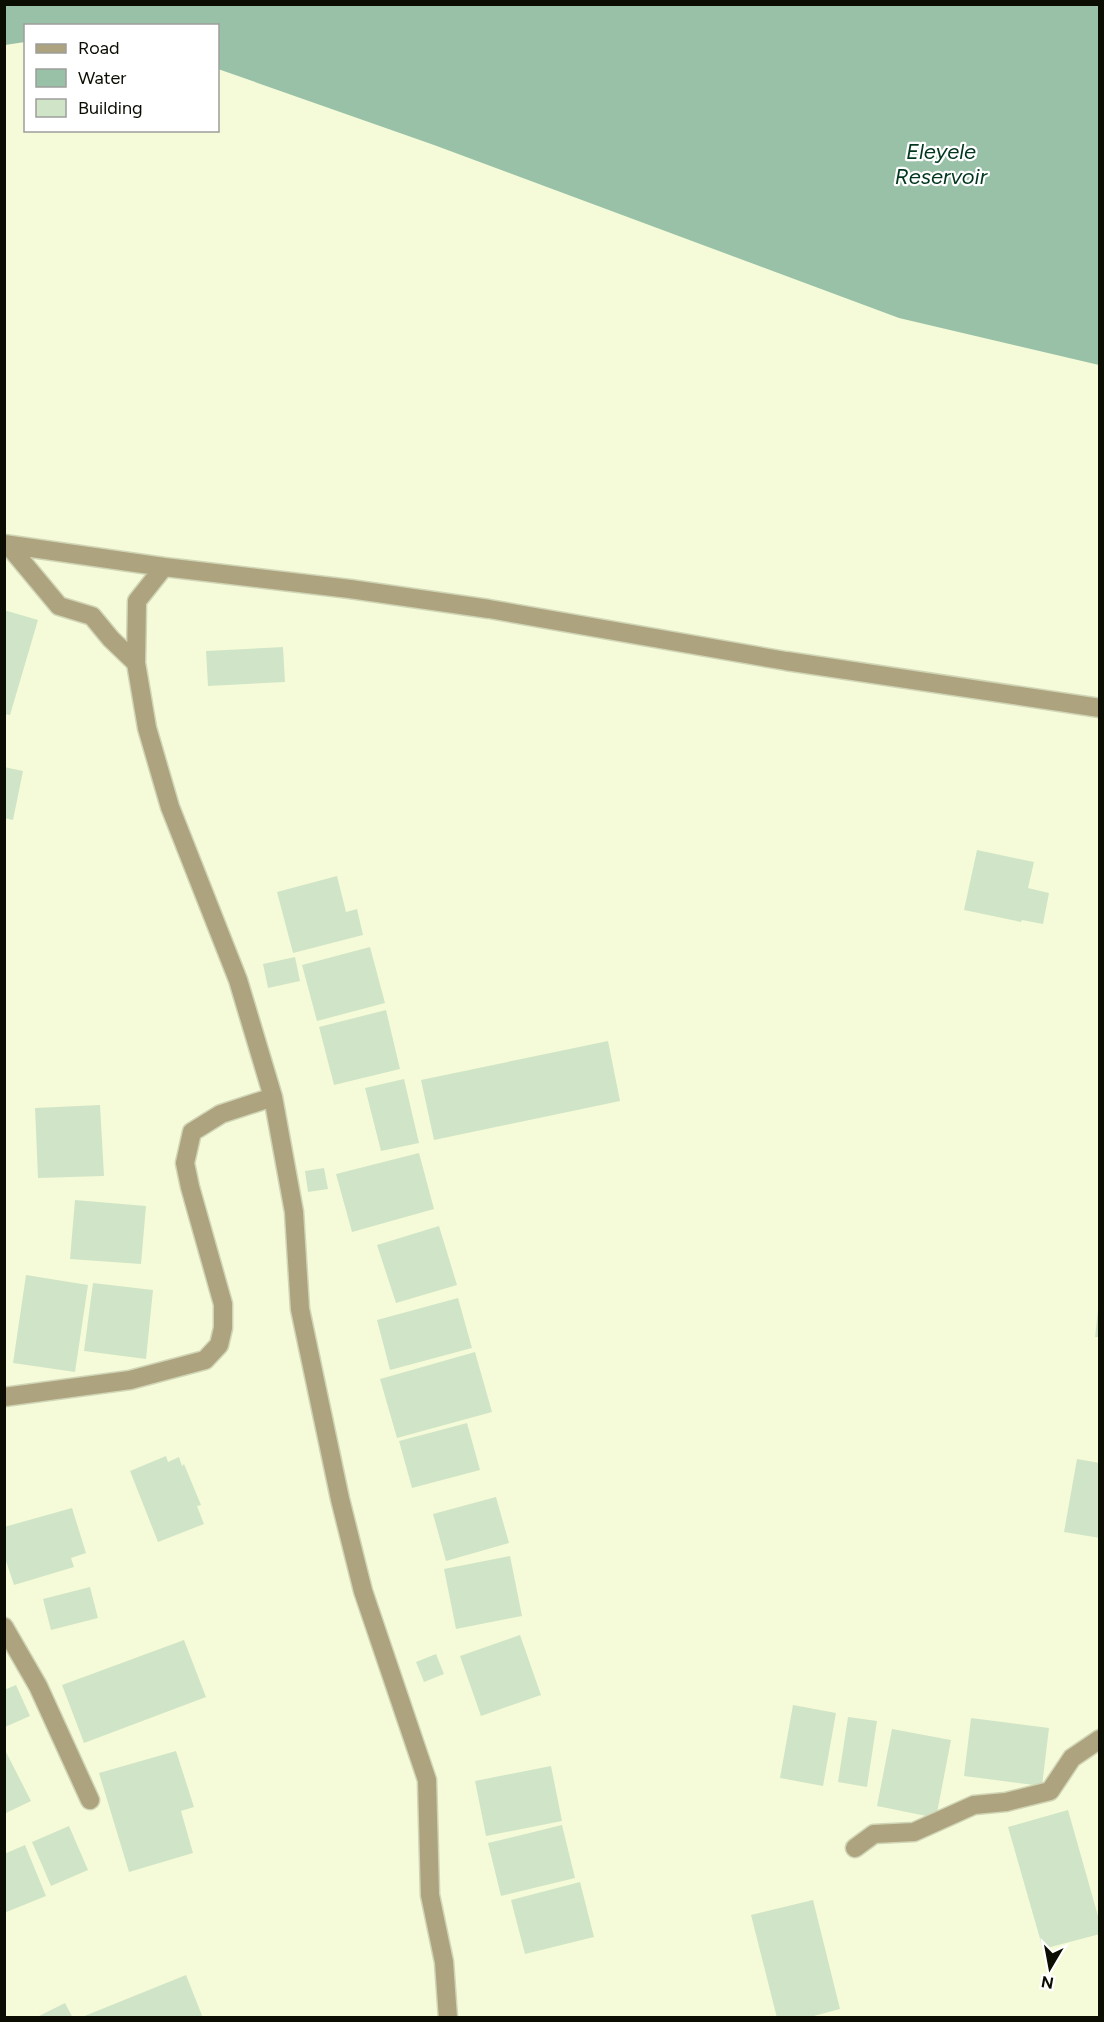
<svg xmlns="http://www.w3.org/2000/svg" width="1104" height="2022" font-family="Figtree,sans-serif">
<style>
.water{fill:#98c1a7}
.building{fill:#d0e5c7}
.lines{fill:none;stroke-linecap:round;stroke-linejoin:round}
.street-casing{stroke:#d0d5b6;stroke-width:21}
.street{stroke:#ada37e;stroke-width:18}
.labels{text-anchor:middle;stroke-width:4.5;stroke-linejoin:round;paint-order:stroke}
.water-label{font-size:22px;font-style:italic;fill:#01371e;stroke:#fff}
</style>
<rect width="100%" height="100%" fill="#f5fbd8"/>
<path class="water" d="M 4,5 L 1099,5 L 1099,365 L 899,318 L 434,145 L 218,69 L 218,26 L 26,26 L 25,42 L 5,45 Z"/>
<path class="building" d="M 4,610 L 38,620 L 10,715 L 4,714 Z
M 283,647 L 285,682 L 208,686 L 206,651 Z
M 4,767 L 23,771 L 13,820 L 4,818 Z
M 977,850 L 1034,862 L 1028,888 L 1049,893 L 1043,924 L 1022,920 L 1021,922 L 964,910 Z
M 337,876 L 346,912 L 357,909 L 363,935 L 293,953 L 277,892 Z
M 370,947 L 385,1003 L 317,1021 L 302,965 Z
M 295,957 L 300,981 L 268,988 L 263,964 Z
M 386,1010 L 400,1069 L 334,1085 L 319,1027 Z
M 608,1041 L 620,1101 L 434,1140 L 421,1080 Z
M 404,1079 L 419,1143 L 381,1151 L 365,1088 Z
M 100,1105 L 104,1176 L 38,1178 L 35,1108 Z
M 419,1153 L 434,1209 L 352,1232 L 336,1174 Z
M 324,1168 L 328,1189 L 308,1192 L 305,1171 Z
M 75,1200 L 146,1206 L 141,1264 L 70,1259 Z
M 439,1226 L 457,1285 L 396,1303 L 377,1245 Z
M 26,1275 L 88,1285 L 75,1372 L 13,1363 Z
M 93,1283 L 153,1290 L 146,1359 L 84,1351 Z
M 458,1298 L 472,1348 L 390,1370 L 377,1320 Z
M 1098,1310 L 1100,1310 L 1100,1337 L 1095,1337 Z
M 475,1352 L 492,1412 L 397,1438 L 380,1379 Z
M 467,1423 L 480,1470 L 412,1488 L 399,1441 Z
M 166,1456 L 168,1462 L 179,1457 L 182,1466 L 184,1464 L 201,1505 L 197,1506 L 204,1524 L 158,1542 L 130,1471 Z
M 1077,1459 L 1100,1463 L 1100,1538 L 1064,1532 Z
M 496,1497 L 509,1543 L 446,1561 L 433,1514 Z
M 72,1508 L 86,1553 L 71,1558 L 74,1567 L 14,1585 L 4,1555 L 4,1527 Z
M 510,1556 L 522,1616 L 456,1629 L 444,1569 Z
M 90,1587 L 98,1618 L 51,1630 L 43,1599 Z
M 520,1635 L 541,1695 L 481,1716 L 460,1656 Z
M 184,1640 L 206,1697 L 84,1743 L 62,1685 Z
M 436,1654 L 444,1674 L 424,1682 L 416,1662 Z
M 16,1685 L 30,1716 L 5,1727 L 4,1690 Z
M 793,1705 L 836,1713 L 823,1786 L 780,1778 Z
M 848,1717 L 877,1721 L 867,1787 L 838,1782 Z
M 971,1718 L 1049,1728 L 1042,1786 L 964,1776 Z
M 892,1729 L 951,1740 L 936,1818 L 877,1806 Z
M 4,1748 L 31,1801 L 4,1814 Z
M 176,1751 L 194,1807 L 181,1811 L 193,1853 L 129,1872 L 99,1773 Z
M 551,1766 L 562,1821 L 486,1836 L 475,1781 Z
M 1068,1810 L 1100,1923 L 1100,1934 L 1043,1949 L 1008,1827 Z
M 562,1825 L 575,1878 L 501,1896 L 488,1843 Z
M 69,1826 L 88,1870 L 51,1886 L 32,1842 Z
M 25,1845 L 46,1896 L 4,1913 L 4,1854 Z
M 580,1882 L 594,1937 L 525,1954 L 511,1900 Z
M 813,1900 L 840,2009 L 806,2018 L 777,2018 L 751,1915 Z
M 186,1975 L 203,2018 L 82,2018 L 82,2017 Z
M 65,2003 L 73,2018 L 35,2018 Z"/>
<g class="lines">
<defs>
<path id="street" d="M 4,544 L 164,567
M 9,546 L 59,606 L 92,616 L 111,639 L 136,663
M 4,1397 L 130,1380 L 205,1360 L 219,1345 L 223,1328 L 223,1304 L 190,1187 L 185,1163 L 192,1132 L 221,1114 L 273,1097
M 4,1627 L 38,1686 L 90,1800
M 855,1848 L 874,1834 L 914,1832 L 974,1805 L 1006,1802 L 1050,1791 L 1072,1758 L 1100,1739
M 448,2018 L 444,1962 L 430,1895 L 427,1780 L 363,1591 L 340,1499 L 300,1309 L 294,1212 L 273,1097 L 238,980 L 170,807 L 147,728 L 136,663 L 137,601 L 164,567 L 350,589 L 489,609 L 786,661 L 1100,708"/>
</defs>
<use href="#street" class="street-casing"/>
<use href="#street" class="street"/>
</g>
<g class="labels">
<g class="water-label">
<text x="941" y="159">Eleyele<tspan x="941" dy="25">Reservoir</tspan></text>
</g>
</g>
<rect width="1104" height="2022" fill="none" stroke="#0b0d03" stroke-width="12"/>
<rect x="24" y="24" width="195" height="108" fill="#ffffff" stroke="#9d9e9a" stroke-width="1.5"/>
<rect x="36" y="44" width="30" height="9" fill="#ada37e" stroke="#9d9e9a" stroke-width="1.5"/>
<text x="78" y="54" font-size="18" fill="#0b0d03">Road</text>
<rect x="36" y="69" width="30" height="18" fill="#98c1a7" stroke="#9d9e9a" stroke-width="1.5"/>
<text x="78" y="84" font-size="18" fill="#0b0d03">Water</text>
<rect x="36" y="99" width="30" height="18" fill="#d0e5c7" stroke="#9d9e9a" stroke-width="1.5"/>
<text x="78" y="114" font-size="18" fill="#0b0d03">Building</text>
<g transform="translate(1050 1968) rotate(190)" stroke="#ffffff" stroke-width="4.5" paint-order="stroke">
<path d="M0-4.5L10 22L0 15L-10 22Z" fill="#0b0d03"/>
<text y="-9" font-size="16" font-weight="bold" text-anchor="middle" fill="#0b0d03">N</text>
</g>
</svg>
